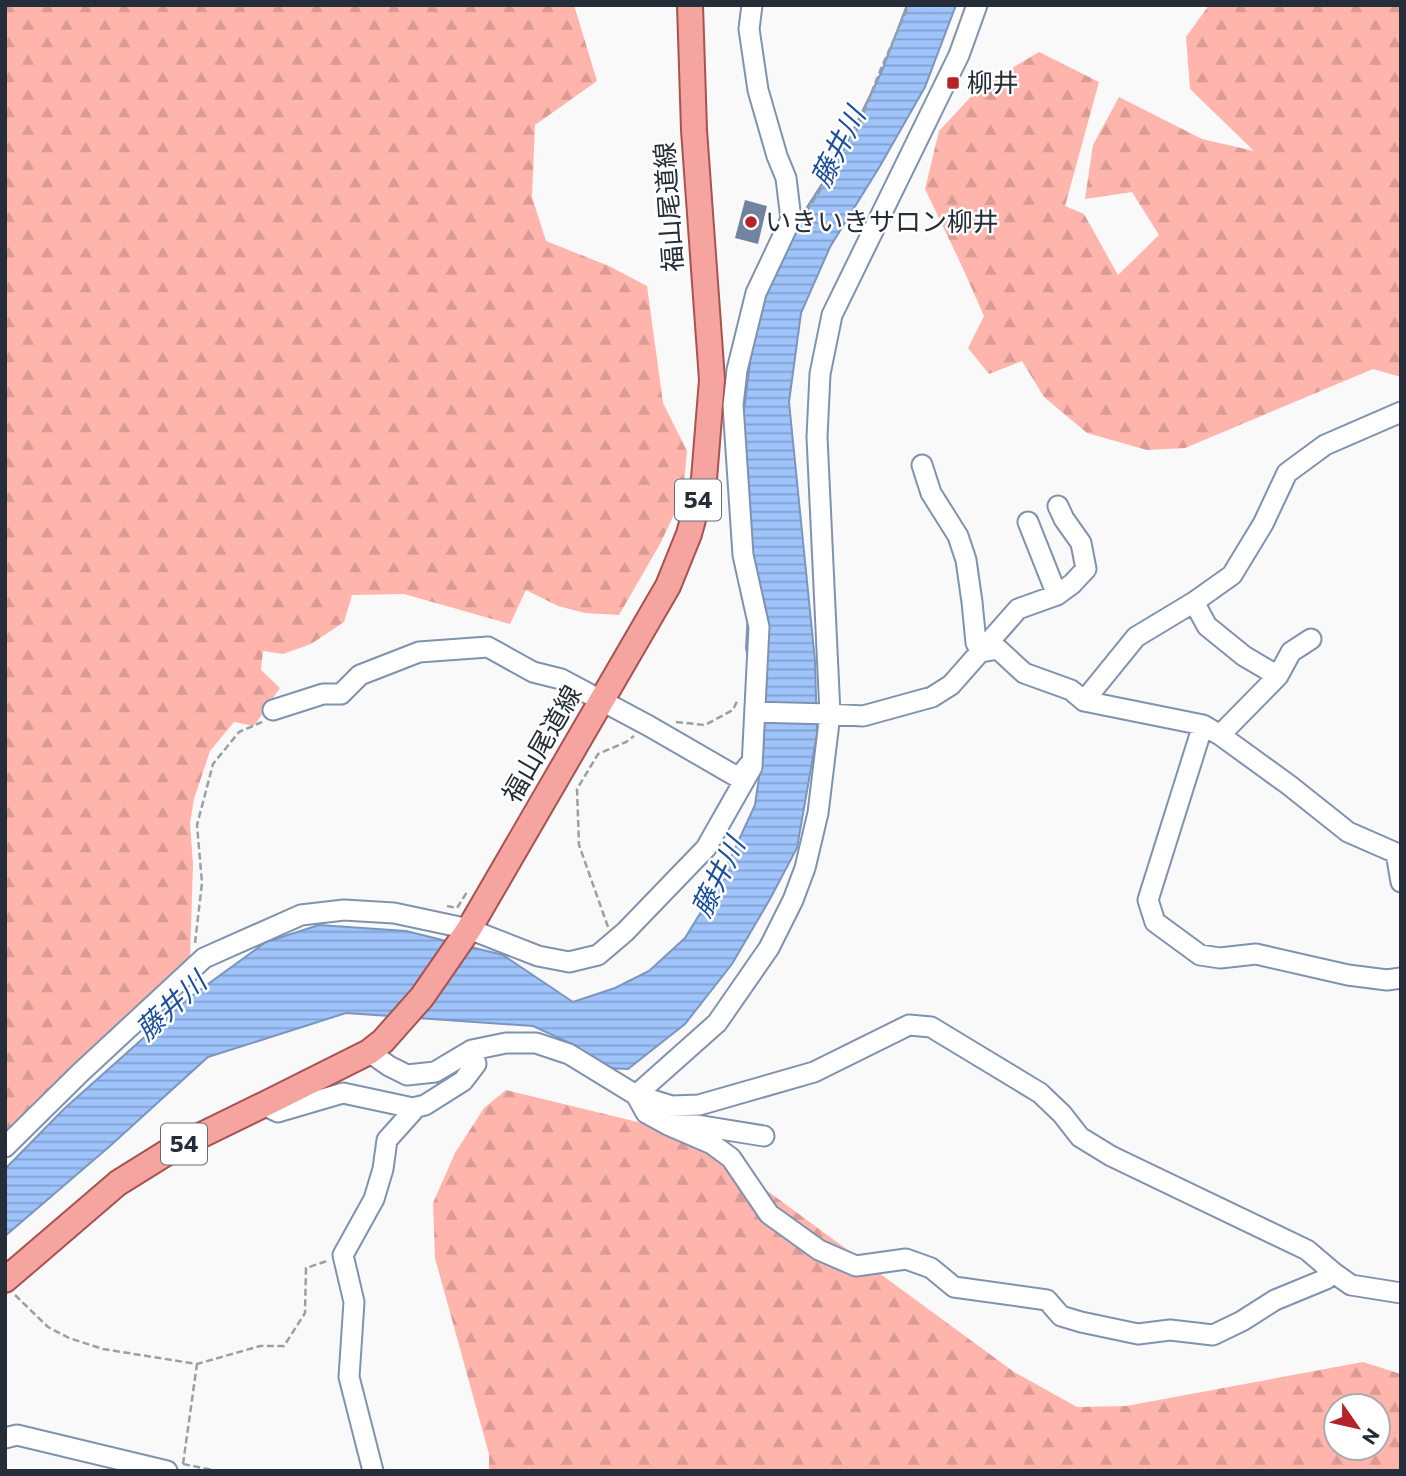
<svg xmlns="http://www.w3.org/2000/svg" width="1406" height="1476" font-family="Commissioner,'Noto Sans JP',sans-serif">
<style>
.forest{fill:url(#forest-firs);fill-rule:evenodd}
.water{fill:url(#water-rules);stroke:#7a96c0;stroke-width:2}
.building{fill:#70839f}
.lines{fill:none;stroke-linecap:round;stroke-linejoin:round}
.minor-casing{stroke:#7f92af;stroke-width:23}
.major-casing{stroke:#a85352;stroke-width:28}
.path{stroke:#9b9fa4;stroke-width:2.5;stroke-dasharray:7 3.5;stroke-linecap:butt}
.minor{stroke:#fff;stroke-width:19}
.major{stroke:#f5a4a0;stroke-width:24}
.poi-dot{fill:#b32327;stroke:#fff;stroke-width:2.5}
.labels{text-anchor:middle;stroke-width:5;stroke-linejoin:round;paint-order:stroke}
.shield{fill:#fff;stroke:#666c74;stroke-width:2}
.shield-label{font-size:24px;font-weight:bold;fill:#252d38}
.poi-label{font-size:26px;fill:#252d38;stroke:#fff;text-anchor:start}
.street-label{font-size:26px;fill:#252d38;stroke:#fff}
.water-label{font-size:28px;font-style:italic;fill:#1a4f9e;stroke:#fff}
</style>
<defs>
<pattern id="forest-firs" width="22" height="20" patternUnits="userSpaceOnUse" patternTransform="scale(1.75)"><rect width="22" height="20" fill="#ffb4ac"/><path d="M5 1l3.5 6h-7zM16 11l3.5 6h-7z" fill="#da9b95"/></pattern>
<pattern id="water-rules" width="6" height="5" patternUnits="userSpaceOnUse" patternTransform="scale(1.75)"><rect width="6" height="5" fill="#9fc3fb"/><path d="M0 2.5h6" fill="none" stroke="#819fcc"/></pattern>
</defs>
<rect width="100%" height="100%" fill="#f9f9f9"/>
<path class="forest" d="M 5,5 L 574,5 L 597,81 L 535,125 L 532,197 L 546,241 L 609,266 L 647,286 L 663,403 L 687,451 L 683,496 L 660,544 L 619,615 L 585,613 L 558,606 L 526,590 L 510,624 L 404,594 L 352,595 L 344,622 L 311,644 L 283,654 L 263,651 L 261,670 L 280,688 L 254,726 L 234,722 L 210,751 L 194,799 L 190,823 L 193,865 L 190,958 L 187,975 L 5,1146 Z
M 1209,5 L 1401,5 L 1401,377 L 1373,369 L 1185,448 L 1147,450 L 1087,433 L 1044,397 L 1022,361 L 989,374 L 968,348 L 984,316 L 960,262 L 925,189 L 939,131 L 980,87 L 1039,52 L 1099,82 L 1065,206 L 1084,214 L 1118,275 L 1159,235 L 1132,192 L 1085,199 L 1093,145 L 1119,97 L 1202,139 L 1254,151 L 1190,89 L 1186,37 Z
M 506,1090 L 691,1135 L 1014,1372 L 1077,1407 L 1126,1406 L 1363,1362 L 1401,1374 L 1401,1471 L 489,1471 L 489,1454 L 435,1258 L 433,1203 L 455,1153 L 484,1108 ZM 1336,1406 L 1378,1406 L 1378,1448 L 1336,1448 Z"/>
<path class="water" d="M 907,5 L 956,5 L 925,87 L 880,166 L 830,247 L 801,313 L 789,402 L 815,661 L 817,734 L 797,848 L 770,899 L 732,964 L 685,1024 L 628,1069 L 606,1068 L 570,1043 L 533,1026 L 346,1013 L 208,1057 L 110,1146 L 5,1236 L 5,1169 L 65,1108 L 186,1000 L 266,942 L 319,925 L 406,931 L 503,955 L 573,1002 L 615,988 L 649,971 L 685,938 L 720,881 L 755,805 L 764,743 L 746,648 L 752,540 L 742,426 L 751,354 L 767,288 L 791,232 L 842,153 L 881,73 Z"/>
<path class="building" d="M 745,200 L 767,206 L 758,244 L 735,238 Z"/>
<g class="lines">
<defs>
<path id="minor" d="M 922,465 L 931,493 L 958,536 L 966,560 L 972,602 L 976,643 L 981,652
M 1028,522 L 1057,595
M 1194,602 L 1207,626 L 1244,656 L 1278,676
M 981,652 L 998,649 L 1024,673 L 1071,690 L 1084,701 L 1203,725 L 1220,735 L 1289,785 L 1348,832 L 1396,853 L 1401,882
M 1084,701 L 1136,637 L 1194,602 L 1232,575 L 1263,524 L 1287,473 L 1325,445 L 1401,412
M 273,710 L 323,694 L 341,694 L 360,675 L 419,652 L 488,647 L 533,672 L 561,679 L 649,726 L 739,778 L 748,766 L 751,766
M 755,712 L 830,714 L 863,716 L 932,697 L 951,685 L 1018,609 L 1057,595 L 1072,584 L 1086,569 L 1081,543 L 1064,519 L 1058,506
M 1203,725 L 1148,900 L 1155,922 L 1200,955 L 1220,958 L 1256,954 L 1348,975 L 1387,980 L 1401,978
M 1220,735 L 1278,676 L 1291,652 L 1311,639
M 369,1052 L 389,1066 L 407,1075 L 435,1072 L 472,1050 L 506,1043 L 536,1043 L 569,1054 L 636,1095 L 672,1106 L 699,1105 L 814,1072 L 909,1025 L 931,1027 L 1040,1093 L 1062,1114 L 1080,1137 L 1111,1156 L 1307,1250 L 1334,1273 L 1351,1285 L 1401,1293
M 636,1095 L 717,1023 L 769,948 L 793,900 L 805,868 L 818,813 L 830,714 L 817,437 L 820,374 L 832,315 L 959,55 L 977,5
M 636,1095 L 646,1113 L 668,1125 L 696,1125 L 764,1136
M 263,1105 L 278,1112 L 343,1093 L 413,1108 L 425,1105 L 463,1081 L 476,1064 L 472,1050
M 668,1125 L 712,1144 L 731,1158 L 769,1214 L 819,1250 L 856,1266 L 906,1259 L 931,1268 L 954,1287 L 1047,1300 L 1061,1316 L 1081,1322 L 1138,1334 L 1170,1330 L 1213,1335 L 1242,1321 L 1275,1300 L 1326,1279 L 1334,1273
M 5,1147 L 80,1073 L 204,958 L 301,915 L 344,910 L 394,913 L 469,929 L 538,956 L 569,962 L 598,955 L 625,932 L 706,848 L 752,767 L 759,627 L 743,555 L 733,405 L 737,370 L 756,293 L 791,219 L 786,178 L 777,156 L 758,90 L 749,29 L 752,5
M 5,1438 L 17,1435 L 167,1471
M 373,1471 L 349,1377 L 354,1302 L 343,1255 L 374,1199 L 383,1169 L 387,1140 L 413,1111 L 413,1108"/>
<path id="major" d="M 5,1280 L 118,1183 L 171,1150 L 263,1105 L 369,1052 L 383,1041 L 422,997 L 469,929 L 668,586 L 689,534 L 704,479 L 712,380 L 694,130 L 690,5"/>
</defs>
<use href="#minor" class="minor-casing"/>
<use href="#major" class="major-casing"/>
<path class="path" d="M 806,212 L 852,142 L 880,71 L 909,5
M 676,722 L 705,725 L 733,710 L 738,699
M 447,906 L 457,908 L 467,892
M 608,927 L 579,845 L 577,789 L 598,754 L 626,742 L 634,736
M 195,943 L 202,883 L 197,825 L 213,764 L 239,732 L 262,722
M 15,1295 L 48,1327 L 69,1338 L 103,1349 L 197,1364 L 260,1346 L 284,1346 L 305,1313 L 306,1268 L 327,1261
M 183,1464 L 197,1364
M 183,1464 L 218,1471"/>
<use href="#minor" class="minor"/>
<use href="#major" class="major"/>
</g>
<g class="poi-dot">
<rect x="946" y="76" width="14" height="14" rx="3.5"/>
<circle cx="751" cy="222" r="7"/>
</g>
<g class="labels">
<g class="shield">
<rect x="675" y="479.5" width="46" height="41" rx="5"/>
<rect x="161" y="1123.5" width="46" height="41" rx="5"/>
</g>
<g class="shield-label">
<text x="698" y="508">54</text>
<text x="184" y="1152">54</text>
</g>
<g class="poi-label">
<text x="967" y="92">柳井</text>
<text x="765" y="231">いきいきサロン柳井</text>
</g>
<g class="street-label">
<text transform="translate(669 207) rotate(-94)" y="9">福山尾道線</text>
<text transform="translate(542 744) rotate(-60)" y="9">福山尾道線</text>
</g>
<g class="water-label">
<text transform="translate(838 147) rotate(-63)" y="10">藤井川</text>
<text transform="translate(718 877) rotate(-64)" y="10">藤井川</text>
<text transform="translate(171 1006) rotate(-43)" y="10">藤井川</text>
</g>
</g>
<rect width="1406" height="1476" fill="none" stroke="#252d38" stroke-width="14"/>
<g transform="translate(1357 1427) rotate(124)"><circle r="33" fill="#ffffff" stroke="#a8abaf" stroke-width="2"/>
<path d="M0-5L12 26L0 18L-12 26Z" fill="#b32327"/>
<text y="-10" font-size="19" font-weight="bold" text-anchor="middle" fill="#252d38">N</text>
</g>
</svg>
